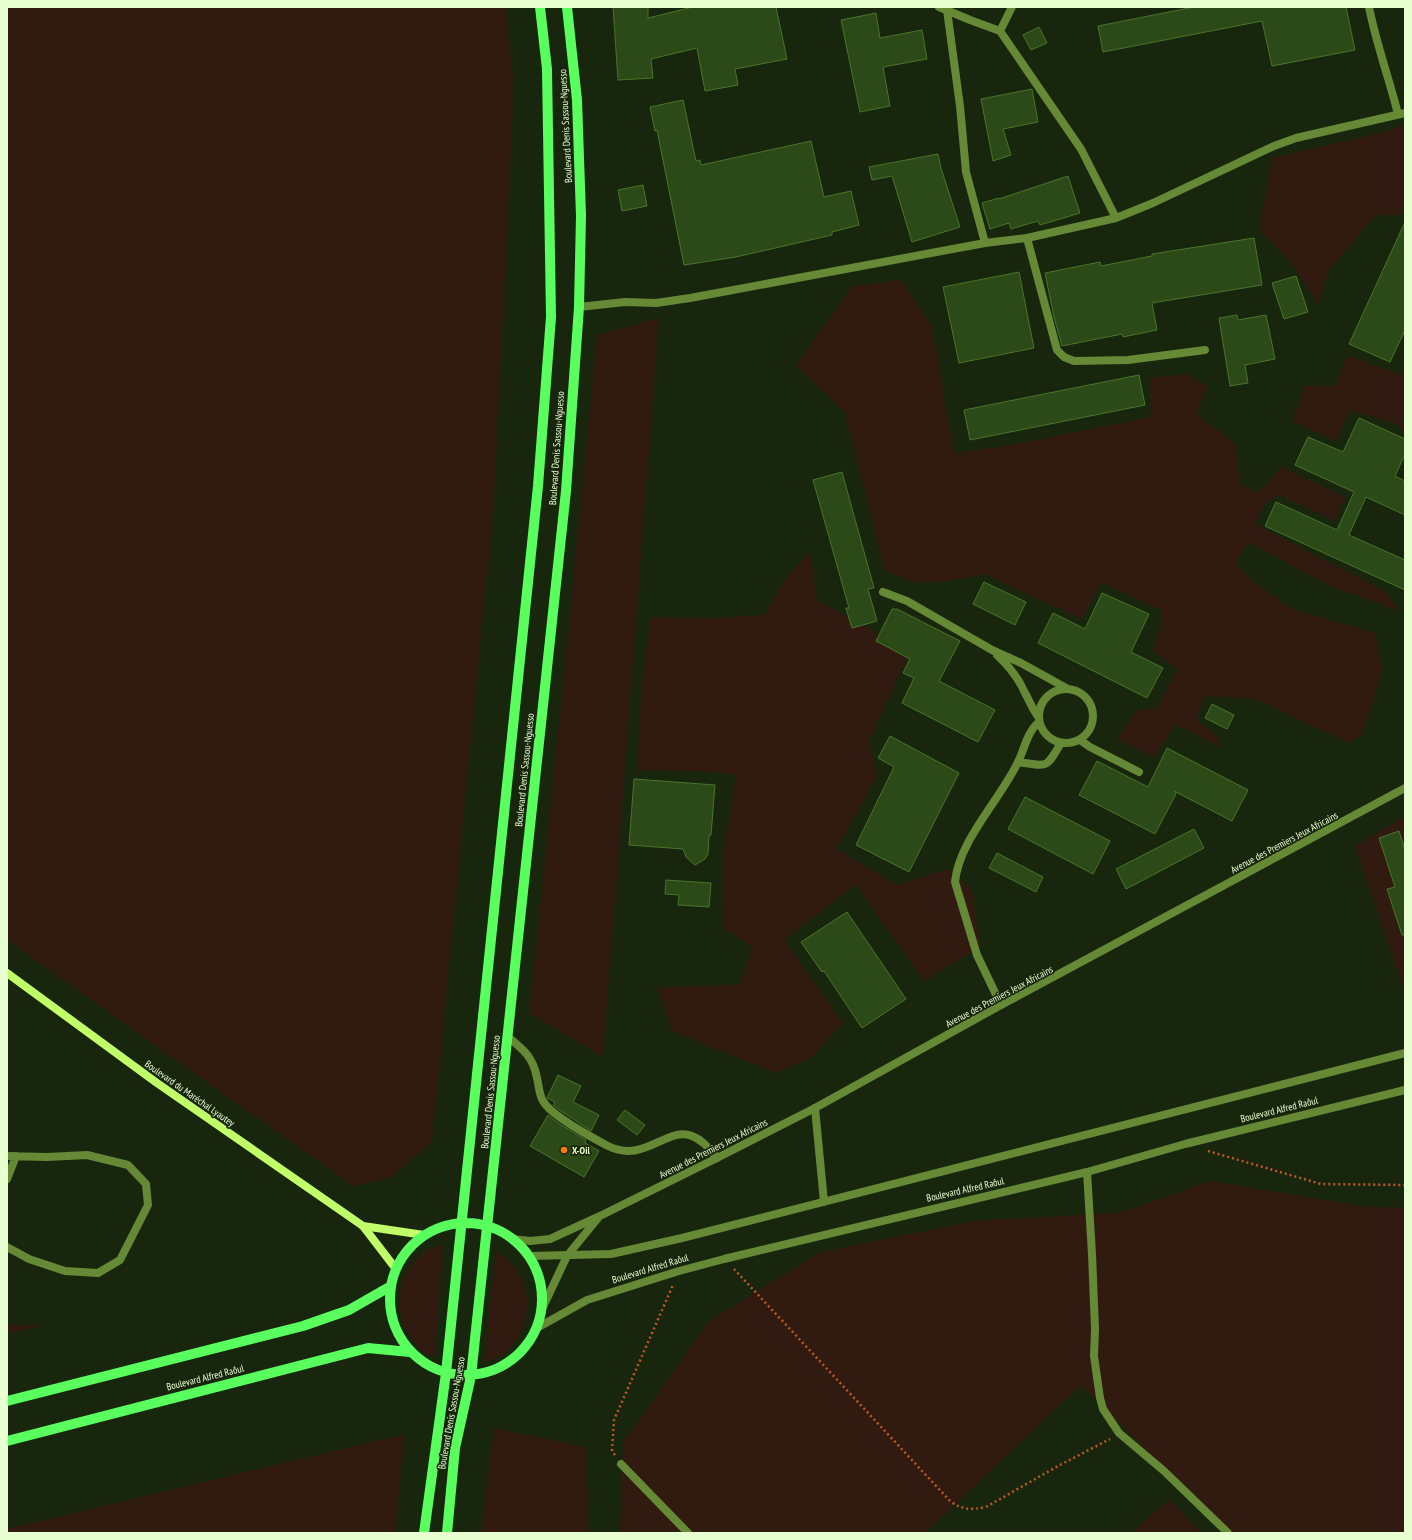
<svg xmlns="http://www.w3.org/2000/svg" width="1412" height="1540" font-family="'PT Sans Narrow',sans-serif">
<style>
.green{fill:#311b10}
.building{fill:#2c4918;stroke:#487628}
.lines{fill:none;stroke-linecap:round;stroke-linejoin:round}
.path{stroke:#c05826;stroke-width:2.5;stroke-dasharray:2 3;stroke-linecap:butt}
.service{stroke:#658935;stroke-width:8}
.minor{stroke:#658935;stroke-width:8}
.tertiary{stroke:#658935;stroke-width:8}
.secondary{stroke:#c1ff69;stroke-width:8}
.primary{stroke:#59ff5c;stroke-width:10}
.poi-dot{fill:#fd7c00;stroke:#18260d;stroke-width:1.5}
.labels{text-anchor:middle;stroke-width:3.5;stroke-linejoin:round;paint-order:stroke}
.street-label{font-size:10px;fill:#e8ffd2;stroke:#18260d}
.poi-label{font-size:10px;font-weight:bold;fill:#e8ffd2;stroke:#18260d;text-anchor:start}
</style>
<rect width="100%" height="100%" fill="#18260d"/>
<path class="green" d="M 7,7 L 505,7 L 514,86 L 494,501 L 432,1142 L 390,1178 L 353,1186 L 7,940 Z
M 1405,125 L 1405,214 L 1375,216 L 1328,271 L 1319,305 L 1290,261 L 1259,229 L 1272,158 L 1376,134 Z
M 901,280 L 932,327 L 954,453 L 1006,446 L 1151,417 L 1150,378 L 1186,374 L 1208,386 L 1196,414 L 1235,443 L 1240,484 L 1258,493 L 1282,467 L 1345,497 L 1335,521 L 1277,494 L 1264,505 L 1255,524 L 1386,592 L 1400,611 L 1328,585 L 1248,542 L 1236,564 L 1255,583 L 1292,609 L 1375,633 L 1383,670 L 1362,735 L 1348,743 L 1256,699 L 1205,696 L 1196,720 L 1216,735 L 1222,748 L 1175,724 L 1154,758 L 1118,739 L 1135,711 L 1157,708 L 1177,669 L 1152,650 L 1161,626 L 1161,610 L 1100,582 L 1084,616 L 1081,619 L 984,574 L 949,581 L 916,583 L 885,571 L 844,411 L 796,366 L 852,286 Z
M 659,318 L 603,1057 L 529,1013 L 564,676 L 597,335 Z
M 1347,355 L 1400,375 L 1405,366 L 1405,433 L 1397,424 L 1350,410 L 1336,441 L 1292,421 L 1305,386 L 1336,385 Z
M 810,551 L 817,600 L 910,651 L 869,741 L 877,776 L 836,849 L 897,885 L 949,869 L 972,891 L 981,947 L 924,981 L 856,885 L 784,940 L 843,1023 L 810,1059 L 775,1073 L 672,1031 L 657,988 L 741,984 L 752,947 L 724,928 L 723,857 L 736,775 L 719,772 L 637,770 L 641,692 L 651,617 L 716,618 L 765,615 L 782,583 Z
M 1405,816 L 1405,994 L 1355,846 Z
M 1209,1181 L 1360,1206 L 1405,1208 L 1405,1533 L 1229,1533 L 1081,1385 L 925,1533 L 620,1533 L 623,1443 L 709,1321 L 821,1252 L 974,1221 L 1124,1212 Z
M 442,1245 L 435,1357 C 430,1355 424,1354 421,1350 C 411,1341 402,1325 400,1312 C 395,1285 413,1249 442,1245 Z
M 496,1251 C 504,1256 513,1262 518,1272 C 534,1299 528,1333 504,1354 C 498,1359 491,1360 484,1362 Z
M 7,1325 L 45,1325 L 7,1334 Z
M 494,1428 L 585,1447 L 589,1533 L 481,1533 Z
M 405,1434 L 395,1533 L 7,1533 L 7,1529 Z
M 1170,1499 L 1201,1533 L 1131,1533 Z"/>
<path class="building" d="M 613,7 L 648,7 L 648,18 L 693,7 L 776,7 L 787,59 L 735,69 L 738,85 L 705,91 L 697,48 L 651,59 L 653,78 L 618,80 Z
M 1194,7 L 1346,7 L 1355,50 L 1272,66 L 1262,21 L 1103,52 L 1098,26 Z
M 876,13 L 880,38 L 922,30 L 927,59 L 883,67 L 890,106 L 860,112 L 841,20 Z
M 1039,27 L 1047,43 L 1031,50 L 1023,35 Z
M 1032,89 L 1038,122 L 1003,129 L 1011,155 L 993,161 L 981,99 Z
M 683,100 L 696,161 L 700,160 L 701,165 L 811,141 L 824,197 L 851,191 L 859,225 L 832,232 L 832,235 L 736,257 L 684,265 L 657,130 L 655,131 L 650,107 Z
M 938,154 L 941,168 L 960,227 L 912,242 L 892,176 L 872,180 L 869,167 Z
M 1068,176 L 1080,213 L 1040,225 L 1038,221 L 1011,229 L 1009,223 L 990,229 L 982,203 L 999,198 L 999,199 Z
M 643,185 L 647,206 L 622,211 L 618,190 Z
M 1405,222 L 1405,330 L 1390,362 L 1349,344 Z
M 1254,238 L 1262,285 L 1152,303 L 1157,330 L 1123,337 L 1122,334 L 1062,346 L 1054,317 L 1045,273 L 1100,262 L 1101,266 L 1152,256 L 1152,254 Z
M 1019,272 L 1034,348 L 959,363 L 943,287 Z
M 1296,276 L 1308,312 L 1284,319 L 1272,283 Z
M 1237,315 L 1238,320 L 1266,315 L 1275,359 L 1245,365 L 1248,383 L 1230,386 L 1219,318 Z
M 1139,375 L 1145,405 L 970,440 L 964,410 Z
M 1359,418 L 1405,439 L 1405,454 L 1395,476 L 1405,481 L 1405,515 L 1366,497 L 1349,535 L 1405,560 L 1405,590 L 1265,526 L 1276,502 L 1337,530 L 1354,492 L 1295,465 L 1308,437 L 1343,452 Z
M 842,472 L 874,588 L 868,589 L 877,621 L 852,628 L 846,608 L 849,608 L 813,480 Z
M 984,582 L 1026,602 L 1015,625 L 973,604 Z
M 1102,593 L 1149,614 L 1131,652 L 1163,668 L 1147,698 L 1038,643 L 1053,613 L 1085,629 Z
M 892,609 L 897,609 L 960,641 L 939,681 L 995,710 L 978,742 L 902,703 L 914,678 L 903,673 L 910,659 L 876,641 Z
M 1212,704 L 1234,715 L 1227,729 L 1205,718 Z
M 890,736 L 959,773 L 909,872 L 856,845 L 894,767 L 878,758 Z
M 1167,748 L 1248,790 L 1232,821 L 1174,791 L 1176,794 L 1155,834 L 1079,795 L 1097,761 L 1148,787 Z
M 634,779 L 715,785 L 711,835 L 709,835 L 708,854 L 705,859 L 695,865 L 686,857 L 683,849 L 629,845 Z
M 1025,797 L 1110,841 L 1093,874 L 1008,829 Z
M 1194,829 L 1204,848 L 1126,889 L 1116,869 Z
M 1399,831 L 1405,850 L 1405,935 L 1402,935 L 1387,889 L 1395,887 L 1379,838 Z
M 997,853 L 1043,877 L 1036,892 L 989,868 Z
M 666,880 L 711,883 L 709,907 L 678,905 L 679,895 L 665,894 Z
M 847,912 L 906,999 L 862,1028 L 824,971 L 822,972 L 801,942 Z
M 558,1075 L 581,1086 L 573,1102 L 599,1115 L 591,1131 L 558,1109 L 553,1105 L 555,1102 L 547,1098 Z
M 625,1110 L 645,1125 L 637,1135 L 617,1120 Z
M 548,1115 L 560,1124 L 586,1140 L 585,1143 L 599,1151 L 584,1177 L 530,1146 Z"/>
<g class="lines">
<path class="path" d="M 1208,1151 L 1321,1184 L 1405,1185
M 734,1269 L 951,1502 C 964,1510 971,1510 986,1507 L 1058,1466 L 1110,1439
M 615,1455 L 612,1451 L 614,1420 L 673,1285"/>
<path class="service" d="M 1369,7 C 1376,43 1389,78 1398,114
M 1027,238 L 1057,350 L 1064,357 L 1074,361 L 1128,360 L 1205,350
M 883,592 L 907,601 L 992,650 L 1021,663 L 1068,689
M 997,655 C 1009,666 1019,679 1025,693 C 1030,702 1033,710 1039,718
M1039 716a27 27 0 1 1 54 0a27 27 0 1 1-54 0Z
M 1080,740 L 1090,747 L 1139,772
M 1018,762 C 1048,766 1045,770 1061,743
M 1001,1005 L 977,955 L 955,882 C 959,840 1000,800 1018,762 C 1025,748 1027,732 1039,722
M 508,1037 C 524,1050 533,1057 537,1078 C 539,1086 539,1095 543,1101 C 551,1116 593,1138 608,1146 C 645,1164 666,1126 692,1136 C 703,1140 710,1150 717,1158
M 7,1156 L 47,1157 L 87,1155 L 128,1165 L 146,1184 L 148,1205 L 120,1260 L 98,1273 L 65,1271 L 29,1259 L 7,1247
M 7,1179 L 16,1156"/>
<path class="minor" d="M 939,7 L 970,20 L 1000,31 L 1081,149 L 1116,218
M 947,10 L 960,106 L 966,172 L 985,243
M 1000,31 L 1012,7
M 579,307 L 625,302 L 656,303 L 690,298 L 985,243 L 1027,238 L 1116,218 L 1153,203 L 1274,146 L 1296,138 L 1405,113
M 815,1108 L 824,1202
M 1087,1172 L 1092,1254 L 1095,1329 L 1094,1356 L 1100,1398 L 1103,1409 L 1119,1433 L 1164,1471 L 1228,1533
M 529,1256 L 611,1254 L 682,1238 L 1405,1053
M 537,1328 L 587,1300 L 679,1271 L 724,1259 L 1087,1172 L 1185,1144 L 1405,1090
M 621,1464 L 688,1533"/>
<path class="tertiary" d="M 512,1239 L 530,1241 L 550,1239 L 600,1216 L 717,1158 L 815,1108 L 1001,1005 L 1405,788
M 542,1309 L 567,1256 L 598,1218"/>
<path class="secondary" d="M 7,973 L 157,1083 L 363,1226 L 396,1269
M 363,1226 L 424,1235"/>
<path class="primary" d="M390 1299a76 76 0 1 1 152 0a76 76 0 1 1-152 0Z
M 7,1401 L 303,1326 L 349,1310 L 391,1286
M 7,1441 L 368,1348 L 410,1352
M 424,1533 L 446,1373 L 538,486 L 551,317 L 547,69 L 540,7
M 447,1533 L 455,1448 L 471,1376 L 566,491 L 579,307 L 581,216 L 577,100 L 567,7"/>
</g>
<circle class="poi-dot" cx="564" cy="1150" r="4"/>
<g class="labels">
<g class="street-label">
<text transform="translate(565 126) rotate(-93)" y="4">Boulevard Denis Sassou-Nguesso</text>
<text transform="translate(556 448) rotate(-86)" y="4">Boulevard Denis Sassou-Nguesso</text>
<text transform="translate(524 770) rotate(-84)" y="4">Boulevard Denis Sassou-Nguesso</text>
<text transform="translate(1284 842) rotate(-28)" y="4">Avenue des Premiers Jeux Africains</text>
<text transform="translate(999 996) rotate(-28)" y="4">Avenue des Premiers Jeux Africains</text>
<text transform="translate(490 1092) rotate(-84)" y="4">Boulevard Denis Sassou-Nguesso</text>
<text transform="translate(190 1093) rotate(35)" y="4">Boulevard du Maréchal Lyautey</text>
<text transform="translate(1279 1109) rotate(-14)" y="4">Boulevard Alfred Raôul</text>
<text transform="translate(713 1148) rotate(-27)" y="4">Avenue des Premiers Jeux Africains</text>
<text transform="translate(965 1189) rotate(-13)" y="4">Boulevard Alfred Raôul</text>
<text transform="translate(650 1268) rotate(-17)" y="4">Boulevard Alfred Raôul</text>
<text transform="translate(205 1377) rotate(-14)" y="4">Boulevard Alfred Raôul</text>
<text transform="translate(451 1413) rotate(-80)" y="4">Boulevard Denis Sassou-Nguesso</text>
</g>
<g class="poi-label">
<text x="572" y="1154">X-Oil</text>
</g>
</g>
<rect width="1412" height="1540" fill="none" stroke="#e8ffd2" stroke-width="16"/>
</svg>
